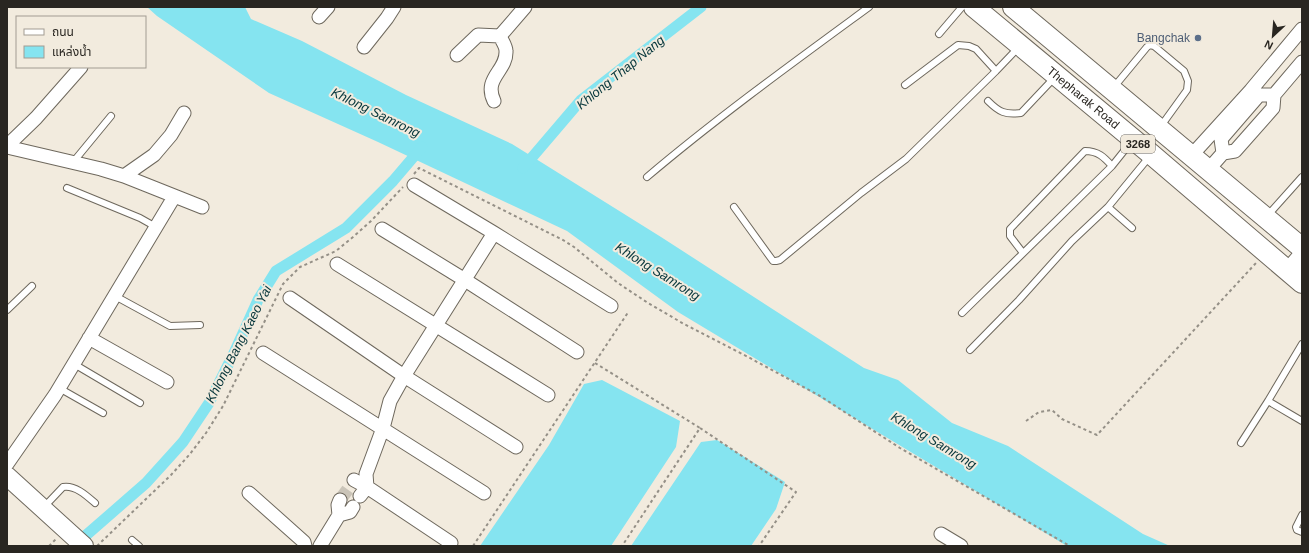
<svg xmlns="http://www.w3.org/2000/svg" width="1309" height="553" font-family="Helvetica,'Noto Sans Thai',sans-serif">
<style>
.water{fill:#85e4f0}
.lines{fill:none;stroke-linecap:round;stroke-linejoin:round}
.canal{stroke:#85e4f0;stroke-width:11}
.minor-tunnel{stroke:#cac4b8;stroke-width:13;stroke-dasharray:13 6;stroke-linecap:butt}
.service-casing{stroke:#6e685d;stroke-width:8}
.minor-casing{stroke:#6e685d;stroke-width:15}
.secondary-casing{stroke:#6e685d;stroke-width:20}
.primary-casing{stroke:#6e685d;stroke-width:22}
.path{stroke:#959087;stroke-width:2;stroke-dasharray:3 3;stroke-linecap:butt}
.service{stroke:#fff;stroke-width:6}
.minor{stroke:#fff;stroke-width:13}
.secondary{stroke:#fff;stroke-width:18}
.primary{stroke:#fff;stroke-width:20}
.service-dot{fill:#5c6f8a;stroke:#f2ebde;stroke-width:1.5}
.labels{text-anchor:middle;stroke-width:4;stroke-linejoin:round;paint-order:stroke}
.shield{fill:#f2ebde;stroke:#65615a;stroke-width:1}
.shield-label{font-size:11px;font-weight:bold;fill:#292621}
.service-label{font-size:12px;fill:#4e5e75;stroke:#f2ebde;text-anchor:end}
.street-label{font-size:12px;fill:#292621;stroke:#f2ebde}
.water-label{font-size:13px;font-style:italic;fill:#05353a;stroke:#f2ebde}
</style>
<rect width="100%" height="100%" fill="#f2ebde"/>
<path class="water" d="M 147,7 L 245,7 L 251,19 L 302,41 L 406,95 L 512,144 L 661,237 L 864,368 L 898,380 L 952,423 L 1008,446 L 1143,534 L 1170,546 L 1067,546 L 678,312 L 567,231 L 378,142 L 269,93 L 157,16 Z
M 602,380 L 680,421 L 676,447 L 611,546 L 480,546 L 549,445 L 584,384 Z
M 717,440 L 785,482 L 776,509 L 751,546 L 631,546 L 701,442 Z"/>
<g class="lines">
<path class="canal" d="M 523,168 L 581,100 L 701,7
M 76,544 L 146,483 L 183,442 L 209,403 L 234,353 L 258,300 L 276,271 L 346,228 L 393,181 L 422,147"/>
<path class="minor-tunnel" d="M 340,500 L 348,489"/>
<defs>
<path id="service" d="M 939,34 L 962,7
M 905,85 L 958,45 L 969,46 L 976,49 L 996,71
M 1114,87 L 1147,47 L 1150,45 L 1154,46 L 1184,71 L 1188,81 L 1187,90 L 1161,126
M 988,101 C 999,112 1005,115 1021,113 L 1055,77
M 74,161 L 111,116
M 647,177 C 718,117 794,62 869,7
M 67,188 L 140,218 L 156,227
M 734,207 L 773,261 L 776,261 L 780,260 L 861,193 L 906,159 L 996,71 L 1018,48
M 1108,207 L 1132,228
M 1268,215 L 1302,177
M 1023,253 L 1010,236 L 1010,229 L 1085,151 C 1098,151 1104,157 1112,166
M 115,296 L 170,326 L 200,325
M 7,310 L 32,286
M 962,313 L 1112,166 L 1132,141
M 970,350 L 1019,300 L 1072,241 L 1108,207 L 1150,156
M 74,364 L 140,403
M 59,388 L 103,413
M 1268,401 L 1302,421
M 1241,443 L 1268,401 L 1302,344
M 44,507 L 63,487 C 75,485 86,495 95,503
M 1302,515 L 1296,527 L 1297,530 L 1302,532
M 132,540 L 139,546"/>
<path id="minor" d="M 319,17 L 328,7
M 364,47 L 387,18 L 394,7
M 457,55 L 478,35 L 500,36 L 525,7
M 494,101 C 483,78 507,71 506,51 C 506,46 502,41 500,36
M 7,146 L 36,118 L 81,67
M 7,147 L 101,169 L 124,176 L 202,207
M 1223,153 L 1221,139 L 1259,95 L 1274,95
M 1191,156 L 1251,90 L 1302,29
M 1208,170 L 1223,153 L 1235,151 L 1273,108 L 1274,95 L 1302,62
M 124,176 L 154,155 L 171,135 L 184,113
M 414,185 L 494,233 L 611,306
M 382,229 L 465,280 L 577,352
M 337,264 L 548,395
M 290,298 L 404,376 L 516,447
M 89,338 L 167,382
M 263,353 L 484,493
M 7,464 L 55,395 L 174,197
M 354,480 L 367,487 L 451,543
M 249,493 L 304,542 L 305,546
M 360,496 L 367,487 L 366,474 L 383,428 L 390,401 L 404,376 L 494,233
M 339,515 L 350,512 L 353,507
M 941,534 L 961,546
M 320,546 L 339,515 L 338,505 L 340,500"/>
<path id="secondary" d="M 1289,271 L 1302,256
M 7,476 L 84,546"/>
<g id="primary">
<path id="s1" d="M 974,7 L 1151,154 L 1302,283"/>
<path d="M 1013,7 L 1302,248"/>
</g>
</defs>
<use href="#service" class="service-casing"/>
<use href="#minor" class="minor-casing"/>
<use href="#secondary" class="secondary-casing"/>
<use href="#primary" class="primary-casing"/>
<path class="path" d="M 414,174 L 419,168 L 563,240 L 574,247 L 618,283 L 648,303 L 684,324 L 748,357 L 820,396 L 900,448 L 1070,546
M 595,363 L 700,428 L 622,546
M 1026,421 L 1039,412 L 1052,410 L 1062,419 L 1097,435 L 1256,263
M 700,428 L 796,492 L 759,546
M 49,546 L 56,539
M 97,546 L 171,475 L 190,454 L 206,433 L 223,406 L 283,284 L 300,267 L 336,251 L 353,237 L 371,221 L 403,187
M 473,546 L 629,311"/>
<use href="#service" class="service"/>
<use href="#minor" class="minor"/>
<use href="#secondary" class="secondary"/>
<use href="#primary" class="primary"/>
</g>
<circle class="service-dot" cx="1198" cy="38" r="4"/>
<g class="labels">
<rect class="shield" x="1121" y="135" width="34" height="18" rx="3"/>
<g class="shield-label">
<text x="1138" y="148">3268</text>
</g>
<g class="service-label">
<text x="1190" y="42">Bangchak</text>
</g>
<g class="street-label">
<text dy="4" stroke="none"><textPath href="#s1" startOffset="142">Thepharak Road</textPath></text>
</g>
<g class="water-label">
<text transform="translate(620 72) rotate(-39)" y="5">Khlong Thap Nang</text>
<text transform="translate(376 112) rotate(26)" y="5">Khlong Samrong</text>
<text transform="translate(658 271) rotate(32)" y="5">Khlong Samrong</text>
<text transform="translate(238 344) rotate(-63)" y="5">Khlong Bang Kaeo Yai</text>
<text transform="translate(934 440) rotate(31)" y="5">Khlong Samrong</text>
</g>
</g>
<rect width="1309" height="553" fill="none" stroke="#292621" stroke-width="16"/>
<rect x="16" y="16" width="130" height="52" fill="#f2ebde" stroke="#a29c92"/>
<rect x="24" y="29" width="20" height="6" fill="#ffffff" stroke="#a29c92"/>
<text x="52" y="36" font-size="12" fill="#292621">ถนน</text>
<rect x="24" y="46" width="20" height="12" fill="#85e4f0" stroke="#a29c92"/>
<text x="52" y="56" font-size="12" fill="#292621">แหล่งน้ำ</text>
<g transform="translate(1273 36) rotate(206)" stroke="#f2ebde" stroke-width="3" paint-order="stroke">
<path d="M0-3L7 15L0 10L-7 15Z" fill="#292621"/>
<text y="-6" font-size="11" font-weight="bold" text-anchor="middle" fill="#292621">N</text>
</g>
</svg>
